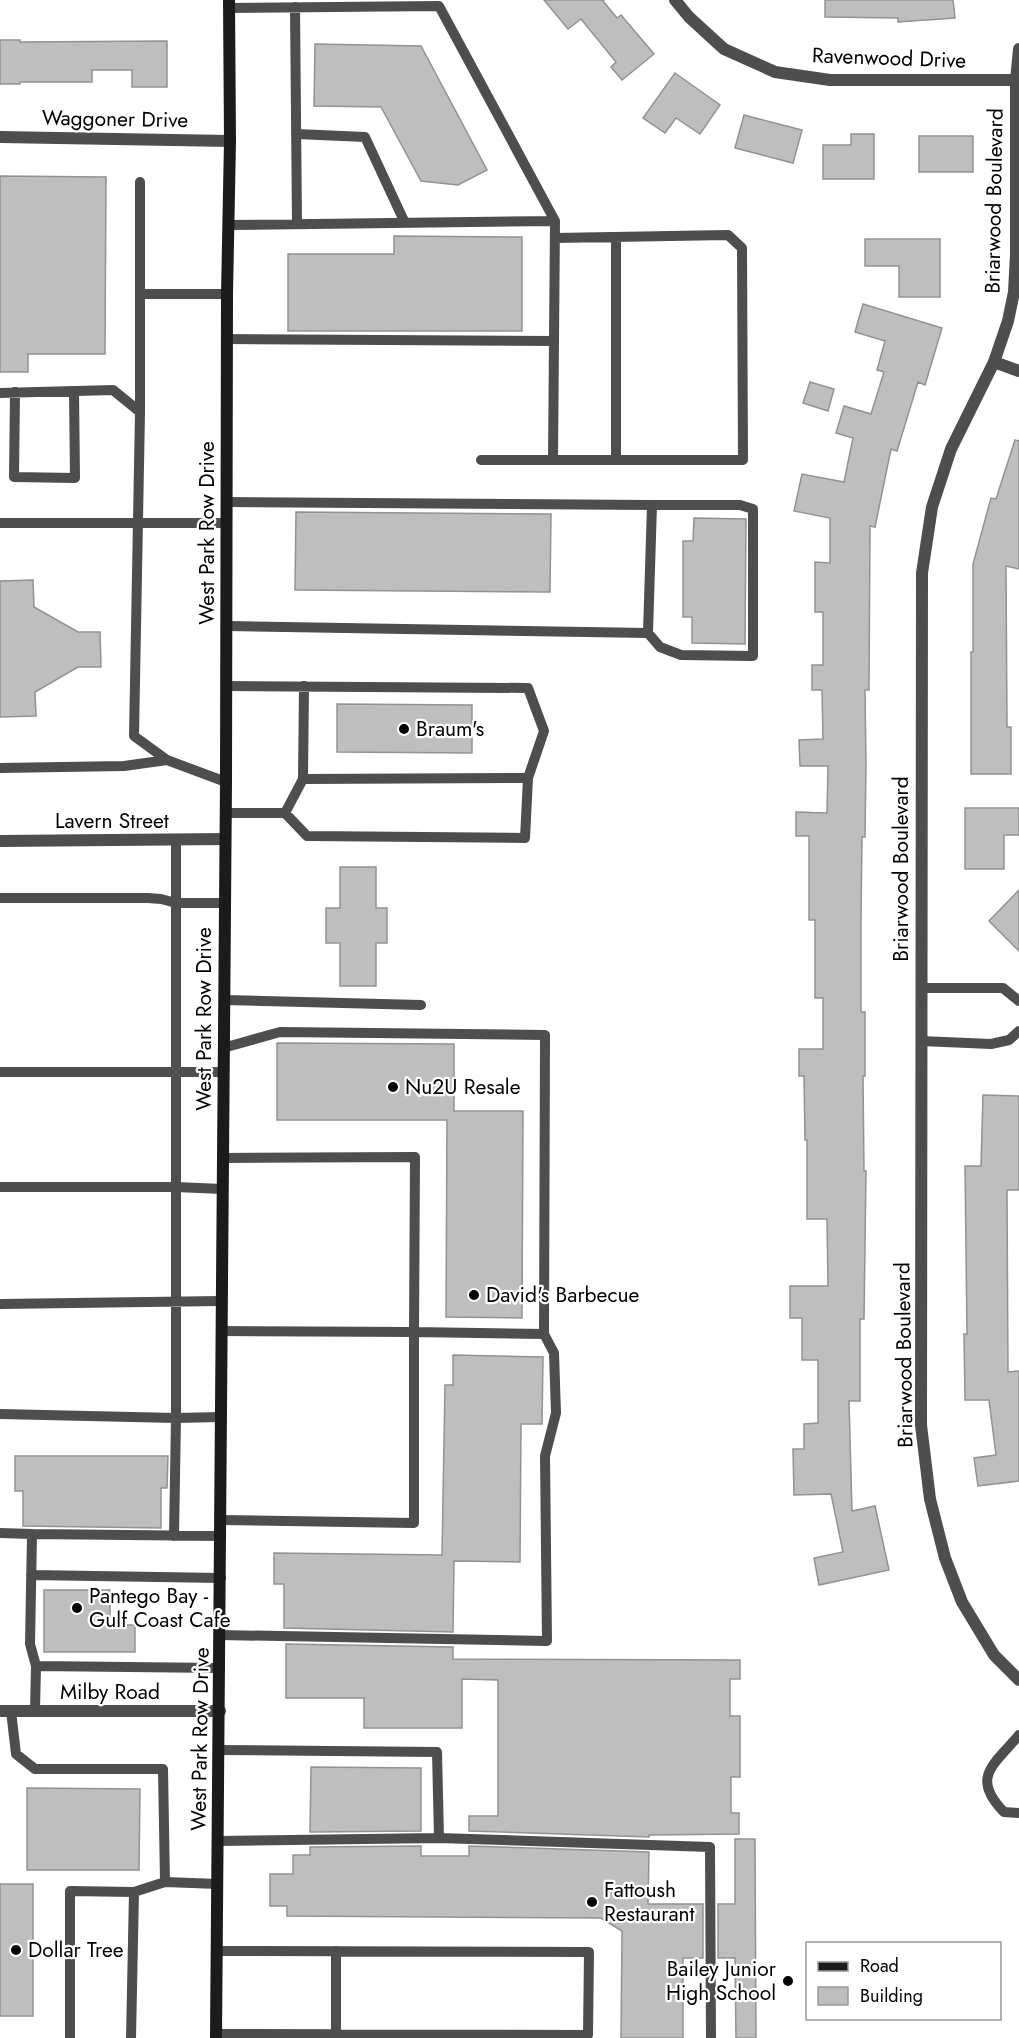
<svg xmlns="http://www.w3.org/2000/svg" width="1019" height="2038" font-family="Jost,sans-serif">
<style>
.building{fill:#bebebe;stroke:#929292;stroke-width:1.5}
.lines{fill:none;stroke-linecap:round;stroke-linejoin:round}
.service{stroke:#4e4e4e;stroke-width:10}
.minor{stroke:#4e4e4e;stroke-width:12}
.tertiary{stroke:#4e4e4e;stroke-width:12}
.secondary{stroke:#1b1b1b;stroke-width:12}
.poi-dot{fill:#000;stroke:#fff;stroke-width:2}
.labels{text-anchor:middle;stroke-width:4.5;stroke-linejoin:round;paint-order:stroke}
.street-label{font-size:21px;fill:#000;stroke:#fff}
.poi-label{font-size:21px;fill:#000;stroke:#fff;text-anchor:start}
</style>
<rect width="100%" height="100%" fill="#fff"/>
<path class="building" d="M 544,0 L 604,0 L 603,1 L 617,18 L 621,15 L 654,54 L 622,80 L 611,67 L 616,62 L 581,19 L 568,29 Z
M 825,0 L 953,0 L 955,18 L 898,22 L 898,18 L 825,17 Z
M 0,40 L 20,40 L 20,42 L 167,41 L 167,87 L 132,87 L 132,70 L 92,70 L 92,82 L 20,82 L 20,84 L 0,84 Z
M 315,44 L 421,46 L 487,170 L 458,185 L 421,181 L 381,107 L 314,106 Z
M 675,73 L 720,105 L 700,134 L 676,118 L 665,133 L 643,118 Z
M 744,115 L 802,130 L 793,163 L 735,148 Z
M 851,134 L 874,134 L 874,179 L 823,179 L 823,145 L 851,145 Z
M 919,136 L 973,136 L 973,172 L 919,172 Z
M 0,176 L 106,177 L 105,354 L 28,354 L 28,372 L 0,372 Z
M 394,236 L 522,237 L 522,331 L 288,331 L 288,254 L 394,254 Z
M 865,239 L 940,239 L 940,297 L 899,297 L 899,266 L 865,266 Z
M 863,304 L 942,328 L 925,385 L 918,382 L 897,451 L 891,449 L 875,527 L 870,526 L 869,690 L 865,690 L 866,765 L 865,837 L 862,837 L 861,920 L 861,1012 L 865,1012 L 865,1076 L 863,1076 L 864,1171 L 866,1171 L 864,1319 L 860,1319 L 860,1401 L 849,1401 L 852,1511 L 875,1506 L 889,1570 L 819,1585 L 814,1558 L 843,1552 L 831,1494 L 794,1495 L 793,1449 L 804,1449 L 804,1424 L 818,1423 L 818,1360 L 802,1360 L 802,1318 L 790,1318 L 790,1286 L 828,1286 L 827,1219 L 807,1219 L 807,1140 L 805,1140 L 804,1076 L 799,1076 L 799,1049 L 823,1049 L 823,998 L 815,998 L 815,920 L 809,920 L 809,836 L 796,836 L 796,812 L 827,813 L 828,766 L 800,766 L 799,740 L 823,739 L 822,690 L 812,690 L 812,665 L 823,665 L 823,612 L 815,612 L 815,562 L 830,563 L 830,518 L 794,511 L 802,474 L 844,482 L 853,438 L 836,433 L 844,406 L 871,414 L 884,372 L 877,370 L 885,341 L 855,332 Z
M 810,382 L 834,389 L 828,411 L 803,403 Z
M 1015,440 L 1019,441 L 1019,569 L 1006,566 L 1007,727 L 1011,727 L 1011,774 L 971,774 L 971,652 L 973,652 L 973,564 L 991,498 L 996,499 Z
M 296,512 L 551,514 L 550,592 L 295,590 Z
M 694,518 L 746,519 L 745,644 L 692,643 L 692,617 L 683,617 L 683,541 L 693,541 Z
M 33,580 L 34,607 L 78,632 L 100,632 L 101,667 L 78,667 L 35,692 L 36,716 L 0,717 L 0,581 Z
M 337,704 L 472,705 L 472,753 L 337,752 Z
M 965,808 L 1019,808 L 1019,835 L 1004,835 L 1004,869 L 965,869 Z
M 340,867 L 376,867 L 376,908 L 387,908 L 387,943 L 376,943 L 376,986 L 340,986 L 340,943 L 326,943 L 326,908 L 340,908 Z
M 1019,890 L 1019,951 L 989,921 Z
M 277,1043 L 454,1044 L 454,1111 L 523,1111 L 522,1318 L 446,1317 L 447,1120 L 277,1120 Z
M 983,1095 L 1019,1096 L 1019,1190 L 1007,1190 L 1008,1372 L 1019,1371 L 1019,1481 L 978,1486 L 974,1458 L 996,1455 L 989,1400 L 965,1400 L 964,1334 L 967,1334 L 965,1166 L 981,1166 Z
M 453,1355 L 543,1357 L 542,1424 L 521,1424 L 520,1562 L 454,1561 L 453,1632 L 284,1628 L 284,1584 L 274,1584 L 274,1553 L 442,1555 L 445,1385 L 453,1385 Z
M 15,1456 L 168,1456 L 167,1488 L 161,1488 L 161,1528 L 23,1526 L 23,1491 L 15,1491 Z
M 44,1590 L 110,1590 L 110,1625 L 135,1625 L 135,1652 L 44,1652 Z
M 286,1644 L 453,1647 L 453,1659 L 740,1660 L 740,1679 L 730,1679 L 730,1716 L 740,1716 L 740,1777 L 731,1777 L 731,1813 L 739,1813 L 739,1834 L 649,1835 L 649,1837 L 469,1831 L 469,1816 L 498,1816 L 498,1680 L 462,1679 L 462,1728 L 364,1728 L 364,1698 L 286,1698 Z
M 311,1767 L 421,1768 L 421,1831 L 310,1832 Z
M 27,1788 L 140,1789 L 139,1870 L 27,1870 Z
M 735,1839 L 755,1839 L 756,2038 L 736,2038 L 735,1958 L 718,1958 L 718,1904 L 735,1904 Z
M 421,1846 L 421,1856 L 469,1856 L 469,1846 L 649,1852 L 648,1904 L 703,1904 L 703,1958 L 683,1958 L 683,2038 L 621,2038 L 622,1931 L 601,1918 L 287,1916 L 287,1906 L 270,1906 L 270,1874 L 293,1874 L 293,1855 L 310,1855 L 310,1847 Z
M 0,1884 L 33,1884 L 33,2016 L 0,2016 Z"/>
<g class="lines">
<path class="service" d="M 295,7 L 297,224
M 296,134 L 365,137 L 405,223
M 140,182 L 140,412
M 555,221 L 553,460 L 743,460 L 742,248 L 728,235 L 555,238
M 229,225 L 555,221 L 439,6 L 229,8
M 141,294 L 227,294
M 227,339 L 554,341
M 15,392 L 14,477 L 75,478 L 74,391
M 0,393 L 113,390 L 140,412 L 134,736 L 167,760 L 226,782
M 481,460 L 553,460
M 616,460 L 616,237
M 0,523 L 227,523
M 227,626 L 648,633 L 652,505 L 227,502
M 648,633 L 660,647 L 681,655 L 753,656 L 753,509 L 740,505 L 652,505
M 0,768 L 124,766 L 167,760
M 303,779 L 304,686
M 225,813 L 285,813 L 303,779 L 528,778 L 544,731 L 528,688 L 226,686
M 285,813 L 307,836 L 525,838 L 528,778
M 0,898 L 148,898 L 161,899 L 176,903 L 224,903
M 921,988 L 1003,988 L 1019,1001
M 224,1000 L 421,1005
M 921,1041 L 991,1044 L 1009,1040 L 1019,1031
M 0,1072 L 223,1072
M 222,1158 L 415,1157 L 414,1332 L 544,1334 L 545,1035 L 280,1032 L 223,1048
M 0,1187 L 176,1187 L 222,1189
M 0,1304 L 221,1301
M 0,1414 L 176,1418 L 176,840
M 221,1520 L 414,1523 L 414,1332 L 221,1331
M 0,1533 L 32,1534 L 30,1644 L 36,1666 L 35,1711
M 32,1534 L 221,1536
M 174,1536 L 176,1418 L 221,1417
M 31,1575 L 221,1578
M 220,1635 L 547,1641 L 545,1456 L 556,1413 L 554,1353 L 544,1334
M 36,1666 L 220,1668
M 11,1711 L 16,1754 L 35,1769 L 163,1769 L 165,1882 L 218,1884
M 1019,1735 C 994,1765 970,1777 1004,1812 L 1019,1813
M 439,1838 L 710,1847 L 711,2038
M 218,1841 L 439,1838 L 437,1752 L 219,1750
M 336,1951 L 336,2038
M 216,2034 L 588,2035 L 589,1952 L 217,1951
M 70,2038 L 70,1891 L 134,1892
M 131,2038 L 134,1892 L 165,1882"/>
<path class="minor" d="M 675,0 L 689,17 L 724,49 L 775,72 L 830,80 L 1019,80
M 1019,49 L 1016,80 L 1016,254 L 1014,292 L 1008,321 L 994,362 L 951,449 L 932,507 L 922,573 L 921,1425 L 930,1499 L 945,1558 L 962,1602 L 994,1655 L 1019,1680
M 0,137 L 230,141
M 994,362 L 1019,371
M 0,841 L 225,839"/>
<path class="tertiary" d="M 0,1711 L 220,1711"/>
<path class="secondary" d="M 216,2038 L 226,782 L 227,294 L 230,141 L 229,0"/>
</g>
<g class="poi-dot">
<circle cx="404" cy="729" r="6"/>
<circle cx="393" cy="1087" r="6"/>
<circle cx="474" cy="1295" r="6"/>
<circle cx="77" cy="1608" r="6"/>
<circle cx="592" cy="1902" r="6"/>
<circle cx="16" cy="1950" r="6"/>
<circle cx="788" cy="1981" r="6"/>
</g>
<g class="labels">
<g class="street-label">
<text transform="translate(889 58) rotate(2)" y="7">Ravenwood Drive</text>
<text transform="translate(115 119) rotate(1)" y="7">Waggoner Drive</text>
<text transform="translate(994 201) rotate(-89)" y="7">Briarwood Boulevard</text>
<text transform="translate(207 533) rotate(-90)" y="7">West Park Row Drive</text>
<text x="112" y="828">Lavern Street</text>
<text transform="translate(901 869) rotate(-90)" y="7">Briarwood Boulevard</text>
<text transform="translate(204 1019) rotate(-90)" y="7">West Park Row Drive</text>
<text transform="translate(904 1355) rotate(-91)" y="7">Briarwood Boulevard</text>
<text x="110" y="1699">Milby Road</text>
<text transform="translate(200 1739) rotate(-89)" y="7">West Park Row Drive</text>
</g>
<g class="poi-label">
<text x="416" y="736">Braum's</text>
<text x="405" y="1094">Nu2U Resale</text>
<text x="486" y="1302">David's Barbecue</text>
<text x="89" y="1603">Pantego Bay -<tspan x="89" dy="24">Gulf Coast Cafe</tspan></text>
<text x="604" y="1897">Fattoush<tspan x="604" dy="24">Restaurant</tspan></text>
<text x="28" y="1957">Dollar Tree</text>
<text x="776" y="1976" text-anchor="end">Bailey Junior<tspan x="776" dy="24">High School</tspan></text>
</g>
</g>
<rect x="806" y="1942" width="195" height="78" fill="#ffffff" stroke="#999999" stroke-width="1.5"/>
<rect x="818" y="1962" width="30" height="9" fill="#1b1b1b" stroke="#999999" stroke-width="1.5"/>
<text x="860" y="1972" font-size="18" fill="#000000">Road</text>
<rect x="818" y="1987" width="30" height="18" fill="#bebebe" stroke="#999999" stroke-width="1.5"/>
<text x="860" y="2002" font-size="18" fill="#000000">Building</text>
</svg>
